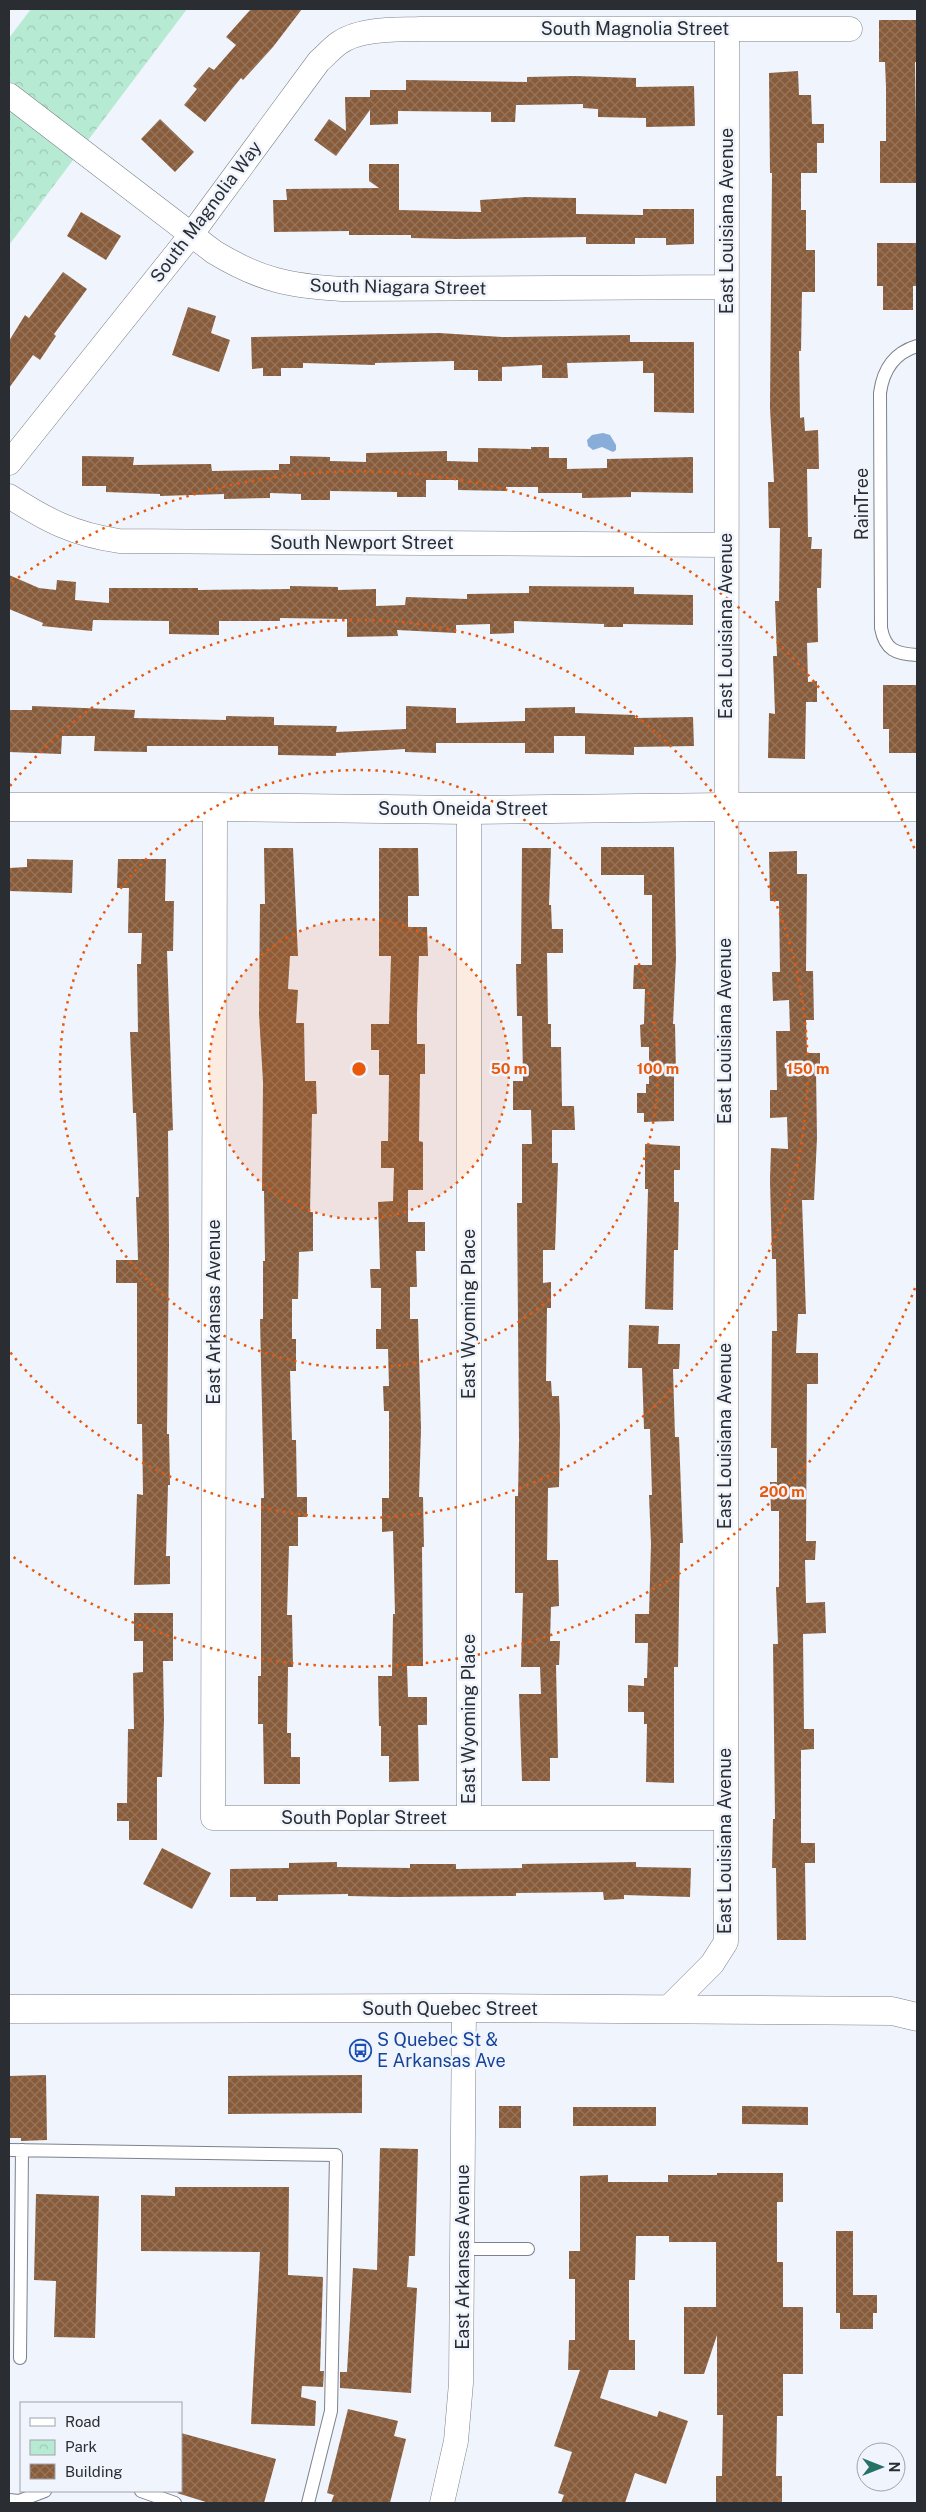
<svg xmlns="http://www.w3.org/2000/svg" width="926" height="2512" font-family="'Public Sans',sans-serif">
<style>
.park{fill:url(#park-crowns)}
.water{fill:#87add8}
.building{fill:url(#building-cross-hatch)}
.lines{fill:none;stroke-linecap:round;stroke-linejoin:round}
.service-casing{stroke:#7c818b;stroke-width:14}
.minor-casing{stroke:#7c818b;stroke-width:25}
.tertiary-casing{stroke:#7c818b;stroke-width:29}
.secondary-casing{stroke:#7c818b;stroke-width:29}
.service{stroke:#fff;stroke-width:12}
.minor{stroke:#fff;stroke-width:24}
.tertiary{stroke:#fff;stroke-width:28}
.secondary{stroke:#fff;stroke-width:28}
.ring{fill:none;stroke:#e8590c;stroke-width:2.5;stroke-dasharray:2.5 5}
.labels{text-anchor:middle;stroke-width:5;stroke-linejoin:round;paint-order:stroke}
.street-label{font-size:18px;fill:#2a2d31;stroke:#eff4fd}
.transit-label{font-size:18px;fill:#164399;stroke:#eff4fd;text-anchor:start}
.centre{fill:#e8590c;stroke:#eff4fd;stroke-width:2.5}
.ring-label{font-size:15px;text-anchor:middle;font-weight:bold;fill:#e8590c;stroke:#eff4fd;stroke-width:5;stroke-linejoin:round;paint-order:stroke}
</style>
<defs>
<pattern id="park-crowns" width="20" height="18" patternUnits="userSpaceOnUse" patternTransform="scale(1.25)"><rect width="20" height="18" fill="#b7ead2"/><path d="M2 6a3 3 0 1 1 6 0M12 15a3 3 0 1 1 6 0" fill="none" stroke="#9ec9b5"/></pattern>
<pattern id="building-cross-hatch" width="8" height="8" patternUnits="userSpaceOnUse" patternTransform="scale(1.25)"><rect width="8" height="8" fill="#885c3b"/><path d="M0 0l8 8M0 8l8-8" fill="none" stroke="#96755c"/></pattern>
</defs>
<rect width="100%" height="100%" fill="#eff4fd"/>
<path class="park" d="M 31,9 L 187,9 L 9,245 L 9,38 Z"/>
<path class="water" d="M 603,433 L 610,435 L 616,445 L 616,450 L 613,452 L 602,447 L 593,450 L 588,446 L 587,440 L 592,435 Z"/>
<path class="building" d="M 251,9 L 302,9 L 273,47 L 243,80 L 241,78 L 205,122 L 184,105 L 197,89 L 193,86 L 209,67 L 214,70 L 236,45 L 226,37 Z
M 879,20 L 917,20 L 917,62 L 915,62 L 917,183 L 880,183 L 880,141 L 886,141 L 886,87 L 885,62 L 879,62 Z
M 798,71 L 799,95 L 811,95 L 812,124 L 824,124 L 824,143 L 817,143 L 817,173 L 801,173 L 801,210 L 806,210 L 806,250 L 815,250 L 815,292 L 802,292 L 801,351 L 799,351 L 800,418 L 804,417 L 805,431 L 818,430 L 819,469 L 807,469 L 808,537 L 812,537 L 811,549 L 822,549 L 821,588 L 817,588 L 818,642 L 807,643 L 808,682 L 817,681 L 817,702 L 806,702 L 805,759 L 768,758 L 769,713 L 775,714 L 773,656 L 777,656 L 775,601 L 779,601 L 780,528 L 769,528 L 768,482 L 774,482 L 770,408 L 772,173 L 770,173 L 769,73 Z
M 575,76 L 636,78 L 636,87 L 694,86 L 695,126 L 646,127 L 646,118 L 598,117 L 598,109 L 583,108 L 583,104 L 516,105 L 515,122 L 491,122 L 491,112 L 398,111 L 398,124 L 370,125 L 370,110 L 336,156 L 314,140 L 329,119 L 346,131 L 345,97 L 370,97 L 370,90 L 406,90 L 406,80 L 527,82 L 527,77 Z
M 160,119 L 194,152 L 175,172 L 141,139 Z
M 369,164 L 399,164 L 399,210 L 481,212 L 480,200 L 525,197 L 576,198 L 576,214 L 643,215 L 643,209 L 694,209 L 694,244 L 666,245 L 666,238 L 635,238 L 635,244 L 586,244 L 586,237 L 457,239 L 411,238 L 411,235 L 349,235 L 349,231 L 274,232 L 273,200 L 287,200 L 286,189 L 379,188 L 369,181 Z
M 81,212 L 121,236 L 106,260 L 67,236 Z
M 877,243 L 917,243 L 917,286 L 913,286 L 913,310 L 883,310 L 883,286 L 877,286 Z
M 63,272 L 87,289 L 54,334 L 56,336 L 40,360 L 33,355 L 9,388 L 9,341 L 25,315 L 29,318 Z
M 188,307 L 216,316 L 211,333 L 230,340 L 219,372 L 172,355 Z
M 439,333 L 502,337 L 630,335 L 630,342 L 694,342 L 694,413 L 654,412 L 654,373 L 643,373 L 643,361 L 567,363 L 568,378 L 542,378 L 542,365 L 502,367 L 502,381 L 478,381 L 478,370 L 454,370 L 454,361 L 375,363 L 375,365 L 303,363 L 303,368 L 281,368 L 281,376 L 263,376 L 263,368 L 252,369 L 251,337 Z
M 531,447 L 549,447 L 549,458 L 567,458 L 567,469 L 607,468 L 607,459 L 693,457 L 693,493 L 631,492 L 631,497 L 582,498 L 582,493 L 538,493 L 538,487 L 506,487 L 506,491 L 458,490 L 458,480 L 426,480 L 426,497 L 397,497 L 397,492 L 330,491 L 330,500 L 301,500 L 301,494 L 270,493 L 270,498 L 224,499 L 224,494 L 160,496 L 160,494 L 106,492 L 106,486 L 82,486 L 82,456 L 134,457 L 133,465 L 211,464 L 212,471 L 279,470 L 279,464 L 290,464 L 290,456 L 330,457 L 330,461 L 366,462 L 366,453 L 447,451 L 447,461 L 478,462 L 478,448 L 531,449 Z
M 9,575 L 39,588 L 56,590 L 57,580 L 76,582 L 75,600 L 109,603 L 109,588 L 198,588 L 198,590 L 290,589 L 290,586 L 338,587 L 338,590 L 376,589 L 376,606 L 405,605 L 406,597 L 467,599 L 467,594 L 529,593 L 529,586 L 634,587 L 634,594 L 693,595 L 693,625 L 623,624 L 623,627 L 604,627 L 604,624 L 514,621 L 514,633 L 490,634 L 490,624 L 456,625 L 456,633 L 397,630 L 398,636 L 347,637 L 347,619 L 280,618 L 280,621 L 219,621 L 219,635 L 169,634 L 169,621 L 93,620 L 92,631 L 42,626 L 43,623 L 9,609 Z
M 883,685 L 917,685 L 917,753 L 889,753 L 889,729 L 883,729 Z
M 32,706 L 135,710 L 134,718 L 226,720 L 226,716 L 274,717 L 274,725 L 337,726 L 336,732 L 406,729 L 406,706 L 456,708 L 456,723 L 525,721 L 525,708 L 575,707 L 575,713 L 635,715 L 635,718 L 693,717 L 694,746 L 634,747 L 634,755 L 585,754 L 585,736 L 554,736 L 554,753 L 525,753 L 525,743 L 436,743 L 436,753 L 405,752 L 405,749 L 336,753 L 336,756 L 278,755 L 278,746 L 147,746 L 147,752 L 94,751 L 95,736 L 62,736 L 61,754 L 9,752 L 9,710 L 32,710 Z
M 601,847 L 674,847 L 676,958 L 673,1024 L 675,1024 L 676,1074 L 674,1074 L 674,1121 L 644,1122 L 644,1113 L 637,1113 L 637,1093 L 646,1093 L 646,1084 L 649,1084 L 649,1047 L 641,1047 L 640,1025 L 644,1024 L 645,989 L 633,989 L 634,965 L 652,965 L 652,895 L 644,895 L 644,875 L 601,875 Z
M 264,848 L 293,848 L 298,956 L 290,956 L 288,989 L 298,990 L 296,1023 L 304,1023 L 305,1081 L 316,1081 L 317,1114 L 312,1114 L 310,1212 L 313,1212 L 313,1251 L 299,1252 L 298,1299 L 292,1299 L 292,1339 L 296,1339 L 296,1371 L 290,1371 L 292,1440 L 296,1440 L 297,1497 L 307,1497 L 307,1517 L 298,1517 L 298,1546 L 289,1546 L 287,1615 L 292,1615 L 293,1667 L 288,1667 L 287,1733 L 291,1733 L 291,1757 L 300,1757 L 300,1784 L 264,1784 L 263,1724 L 258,1724 L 258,1676 L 261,1676 L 261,1498 L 264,1498 L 260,1319 L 263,1319 L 263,1261 L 265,1261 L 264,1191 L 262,1191 L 263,1082 L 259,1014 L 260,904 L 265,904 Z
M 379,848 L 418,848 L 419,896 L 408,896 L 408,927 L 427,927 L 428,956 L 419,956 L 417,1013 L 417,1044 L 425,1044 L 425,1074 L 420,1074 L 419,1141 L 423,1142 L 423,1190 L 408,1190 L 408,1222 L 425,1222 L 425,1251 L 416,1251 L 417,1287 L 410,1287 L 410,1319 L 418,1319 L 421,1429 L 419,1497 L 423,1497 L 424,1547 L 422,1547 L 423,1666 L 407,1666 L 408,1697 L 427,1697 L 427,1725 L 418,1725 L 419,1781 L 389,1782 L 389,1756 L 381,1756 L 381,1726 L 379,1726 L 378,1676 L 392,1676 L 393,1614 L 395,1614 L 393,1531 L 382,1532 L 382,1498 L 389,1498 L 389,1411 L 384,1411 L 383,1386 L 389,1386 L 388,1349 L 376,1349 L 376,1329 L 381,1329 L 381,1288 L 371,1288 L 370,1269 L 380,1269 L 378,1202 L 393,1201 L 394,1168 L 381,1168 L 381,1141 L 388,1141 L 389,1075 L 379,1075 L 379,1050 L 371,1050 L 371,1024 L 389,1024 L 391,956 L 379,956 Z
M 522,848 L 551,848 L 549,905 L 551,905 L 552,929 L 563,929 L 563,953 L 547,953 L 548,1024 L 551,1024 L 551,1047 L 561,1047 L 562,1106 L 574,1106 L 575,1130 L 552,1130 L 552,1163 L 558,1163 L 555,1250 L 543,1250 L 543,1283 L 551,1282 L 551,1308 L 547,1308 L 546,1381 L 551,1381 L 552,1396 L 559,1396 L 560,1428 L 559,1487 L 548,1488 L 547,1560 L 558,1560 L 559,1606 L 551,1607 L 550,1641 L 560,1641 L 559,1665 L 556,1665 L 558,1758 L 550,1758 L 550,1781 L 522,1781 L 519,1694 L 541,1694 L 540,1667 L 521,1667 L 523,1593 L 515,1593 L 515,1496 L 518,1496 L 519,1441 L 517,1203 L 522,1203 L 522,1144 L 532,1144 L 531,1110 L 513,1110 L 513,1081 L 523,1081 L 522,1016 L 517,1016 L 516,964 L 521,964 Z
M 797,851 L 797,874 L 807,874 L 806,971 L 813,971 L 814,1020 L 806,1020 L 807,1053 L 820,1053 L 820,1070 L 816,1070 L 817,1138 L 814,1200 L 802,1200 L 806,1314 L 798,1314 L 796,1353 L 818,1353 L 818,1384 L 807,1384 L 806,1541 L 816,1541 L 815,1560 L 805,1560 L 806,1603 L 825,1602 L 826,1633 L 803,1634 L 804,1729 L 814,1729 L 814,1749 L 801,1750 L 801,1843 L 815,1843 L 815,1863 L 805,1863 L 806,1940 L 777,1940 L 776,1868 L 772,1868 L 773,1819 L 775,1819 L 773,1644 L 778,1644 L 776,1587 L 779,1587 L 779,1511 L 771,1511 L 770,1482 L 777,1482 L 777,1448 L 771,1448 L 772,1331 L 777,1331 L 776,1259 L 772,1259 L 770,1180 L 771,1148 L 788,1149 L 787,1117 L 770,1118 L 770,1090 L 777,1090 L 776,1031 L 790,1031 L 789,1000 L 773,1001 L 772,972 L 780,972 L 779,901 L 770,901 L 769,852 Z
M 27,859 L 73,860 L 72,893 L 9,891 L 9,868 L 27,867 Z
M 118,859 L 166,859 L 165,901 L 174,901 L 173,951 L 167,951 L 173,1130 L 168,1131 L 169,1246 L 167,1434 L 169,1434 L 170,1485 L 168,1485 L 166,1556 L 170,1556 L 170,1584 L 134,1585 L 137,1494 L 143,1495 L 142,1424 L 137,1424 L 137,1283 L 116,1283 L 116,1260 L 138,1260 L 136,1197 L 139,1197 L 136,1113 L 133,1113 L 130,1032 L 138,1032 L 137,964 L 141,964 L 142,933 L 128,933 L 129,888 L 117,888 Z
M 645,1144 L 680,1146 L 680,1170 L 674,1170 L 674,1202 L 679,1202 L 678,1250 L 674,1250 L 673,1310 L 645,1309 L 648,1189 L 645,1189 Z
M 629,1325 L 659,1326 L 658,1344 L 680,1344 L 679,1369 L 673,1369 L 675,1437 L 679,1437 L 683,1543 L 680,1543 L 678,1667 L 674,1667 L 674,1783 L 646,1782 L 647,1724 L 644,1724 L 644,1712 L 628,1712 L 628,1685 L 644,1686 L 644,1678 L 647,1678 L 648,1643 L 635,1643 L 635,1614 L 649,1614 L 651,1544 L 649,1495 L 652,1495 L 650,1429 L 644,1429 L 642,1368 L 628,1368 Z
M 134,1613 L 173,1613 L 173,1661 L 163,1661 L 164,1720 L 162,1777 L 157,1777 L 157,1840 L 129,1840 L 129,1821 L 117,1821 L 117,1803 L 127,1803 L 128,1729 L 134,1729 L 133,1673 L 143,1672 L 143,1641 L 134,1641 Z
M 162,1848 L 211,1873 L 192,1909 L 143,1884 Z
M 337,1862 L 337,1867 L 410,1868 L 410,1864 L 456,1864 L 456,1869 L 522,1868 L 522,1864 L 636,1862 L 636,1867 L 691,1868 L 690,1897 L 624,1895 L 624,1899 L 604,1900 L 603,1892 L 516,1893 L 516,1896 L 396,1897 L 348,1896 L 348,1894 L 278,1895 L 278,1901 L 256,1901 L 256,1897 L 230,1897 L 230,1869 L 289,1868 L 289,1863 Z
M 46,2075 L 47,2140 L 21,2141 L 21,2138 L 9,2138 L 9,2076 Z
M 362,2075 L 362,2113 L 228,2114 L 228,2076 Z
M 499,2106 L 521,2106 L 521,2128 L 499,2128 Z
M 742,2106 L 808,2107 L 808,2125 L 742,2124 Z
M 573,2107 L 656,2107 L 656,2126 L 573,2126 Z
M 380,2148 L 418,2149 L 415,2256 L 409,2256 L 407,2287 L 417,2288 L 411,2393 L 340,2388 L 340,2372 L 347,2372 L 353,2268 L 377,2270 Z
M 717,2173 L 783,2173 L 783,2202 L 777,2202 L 777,2262 L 783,2262 L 783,2307 L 803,2307 L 803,2374 L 783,2374 L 783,2416 L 777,2416 L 776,2476 L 782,2476 L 782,2503 L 716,2503 L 716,2476 L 722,2476 L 723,2415 L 717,2415 L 717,2335 L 704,2374 L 684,2374 L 684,2307 L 716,2307 L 716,2242 L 669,2242 L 669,2236 L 636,2236 L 635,2280 L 629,2280 L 629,2340 L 635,2340 L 635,2370 L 609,2370 L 600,2398 L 657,2417 L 659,2411 L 688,2421 L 666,2484 L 635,2473 L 625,2503 L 561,2503 L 564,2495 L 558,2493 L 572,2452 L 554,2446 L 580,2370 L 568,2370 L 569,2340 L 575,2340 L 575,2279 L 569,2279 L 569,2251 L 580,2251 L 580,2176 L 608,2175 L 608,2182 L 668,2182 L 668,2175 L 717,2175 Z
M 175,2187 L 289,2187 L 288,2275 L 323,2277 L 320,2371 L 324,2371 L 323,2387 L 302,2386 L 301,2397 L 316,2401 L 315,2426 L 251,2424 L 260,2252 L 141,2251 L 141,2195 L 175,2196 Z
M 36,2194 L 99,2196 L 95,2338 L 54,2337 L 56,2281 L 34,2280 Z
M 836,2231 L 853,2231 L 853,2295 L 877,2295 L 877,2313 L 873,2313 L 873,2329 L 840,2329 L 840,2313 L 836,2313 Z
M 348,2409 L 398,2421 L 394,2436 L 406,2439 L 390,2503 L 331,2503 L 334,2495 L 327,2493 Z
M 181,2433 L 276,2459 L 264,2503 L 209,2503 L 177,2493 L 181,2491 Z"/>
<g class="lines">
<defs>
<path id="service" d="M 917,346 C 894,353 883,370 880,393 L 881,628 C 885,650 896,654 917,655
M 9,2150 L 336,2155 L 331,2411 L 308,2503
M 463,2249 L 528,2249
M 20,2358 L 22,2150
M 141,2491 L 175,2503
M 9,2500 L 19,2501 L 45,2491"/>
<path id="minor" d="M 9,95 L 214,252 C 260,280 290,286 342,289 L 727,287
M 9,463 L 191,235 L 319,61 C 326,55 332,48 339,43 C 360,28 395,30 420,29 L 850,29
M 9,496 C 48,521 73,534 119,541 L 726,545
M 215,807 L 213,1818 L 725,1818
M 469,810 L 469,1818
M 666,2010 L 712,1964 L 726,1942 L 727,29
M 442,2503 L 456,2441 L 461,2383 L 464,2008"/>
<path id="tertiary" d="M 9,807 L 215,807 L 469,810 L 725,807 L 917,807"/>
<path id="secondary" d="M 9,2009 L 464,2008 L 892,2011 L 917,2017"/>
</defs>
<use href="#service" class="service-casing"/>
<use href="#minor" class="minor-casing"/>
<use href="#tertiary" class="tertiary-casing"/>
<use href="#secondary" class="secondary-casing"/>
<use href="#service" class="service"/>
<use href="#minor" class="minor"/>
<use href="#tertiary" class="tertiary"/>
<use href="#secondary" class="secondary"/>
</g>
<circle cx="359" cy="1069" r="150" fill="#e8590c" fill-opacity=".12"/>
<g class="ring">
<circle cx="359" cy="1069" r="150"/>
<circle cx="359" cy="1069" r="299"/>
<path d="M10 786A449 449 0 1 1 10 1352"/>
<path d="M915 1288A598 598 0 0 1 12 1556M12 582A598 598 0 0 1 915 850"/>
</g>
<defs>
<symbol id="bus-ring" viewBox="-11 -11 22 22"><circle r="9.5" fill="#eff4fd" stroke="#1a4fb4" stroke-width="1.5"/><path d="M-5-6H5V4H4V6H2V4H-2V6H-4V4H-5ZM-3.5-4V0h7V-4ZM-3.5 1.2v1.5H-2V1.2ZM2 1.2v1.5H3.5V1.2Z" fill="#1a4fb4"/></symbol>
</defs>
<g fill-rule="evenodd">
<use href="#bus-ring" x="348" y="2038" width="25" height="25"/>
</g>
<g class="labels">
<g class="street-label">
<text x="635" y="35">South Magnolia Street</text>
<text transform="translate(206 212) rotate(-53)" y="6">South Magnolia Way</text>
<text transform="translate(727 221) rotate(-90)" y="6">East Louisiana Avenue</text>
<text transform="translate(398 287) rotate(1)" y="6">South Niagara Street</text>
<text transform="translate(862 504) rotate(-90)" y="6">RainTree</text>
<text x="362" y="549">South Newport Street</text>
<text transform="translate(726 626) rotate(-90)" y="6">East Louisiana Avenue</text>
<text x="463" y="815">South Oneida Street</text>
<text transform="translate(725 1031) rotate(-90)" y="6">East Louisiana Avenue</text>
<text transform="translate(214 1312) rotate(-90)" y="6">East Arkansas Avenue</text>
<text transform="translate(469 1314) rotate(-90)" y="6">East Wyoming Place</text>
<text transform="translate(725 1436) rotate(-90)" y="6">East Louisiana Avenue</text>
<text transform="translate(469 1719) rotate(-90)" y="6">East Wyoming Place</text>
<text x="364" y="1824">South Poplar Street</text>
<text transform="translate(725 1841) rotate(-90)" y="6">East Louisiana Avenue</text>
<text x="450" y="2015">South Quebec Street</text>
<text transform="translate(463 2257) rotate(-90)" y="6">East Arkansas Avenue</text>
</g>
<g class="transit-label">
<text x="377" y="2046">S Quebec St &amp;<tspan x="377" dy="21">E Arkansas Ave</tspan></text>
</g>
</g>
<circle cx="359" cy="1069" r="8" class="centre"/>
<g class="ring-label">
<text x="509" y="1074">50 m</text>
<text x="658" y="1074">100 m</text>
<text x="808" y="1074">150 m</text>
<text x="782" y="1497">200 m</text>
</g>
<rect width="926" height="2512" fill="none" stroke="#2a2d31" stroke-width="20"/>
<rect x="20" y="2402" width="162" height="90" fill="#eff4fd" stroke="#a0a4ab"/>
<rect x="30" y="2418" width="25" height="8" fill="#ffffff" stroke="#a0a4ab"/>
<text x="65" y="2427" font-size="15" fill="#2a2d31">Road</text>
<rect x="30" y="2440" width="25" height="15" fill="url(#park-crowns)" stroke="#a0a4ab"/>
<text x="65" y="2452" font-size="15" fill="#2a2d31">Park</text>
<rect x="30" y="2464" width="25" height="15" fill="url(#building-cross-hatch)" stroke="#a0a4ab"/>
<text x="65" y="2477" font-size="15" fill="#2a2d31">Building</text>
<g transform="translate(881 2467) rotate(90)"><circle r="24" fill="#eff4fd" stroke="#a0a4ab"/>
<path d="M0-4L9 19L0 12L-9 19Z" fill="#287169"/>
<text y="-8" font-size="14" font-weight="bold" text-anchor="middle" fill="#2a2d31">N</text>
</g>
</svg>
